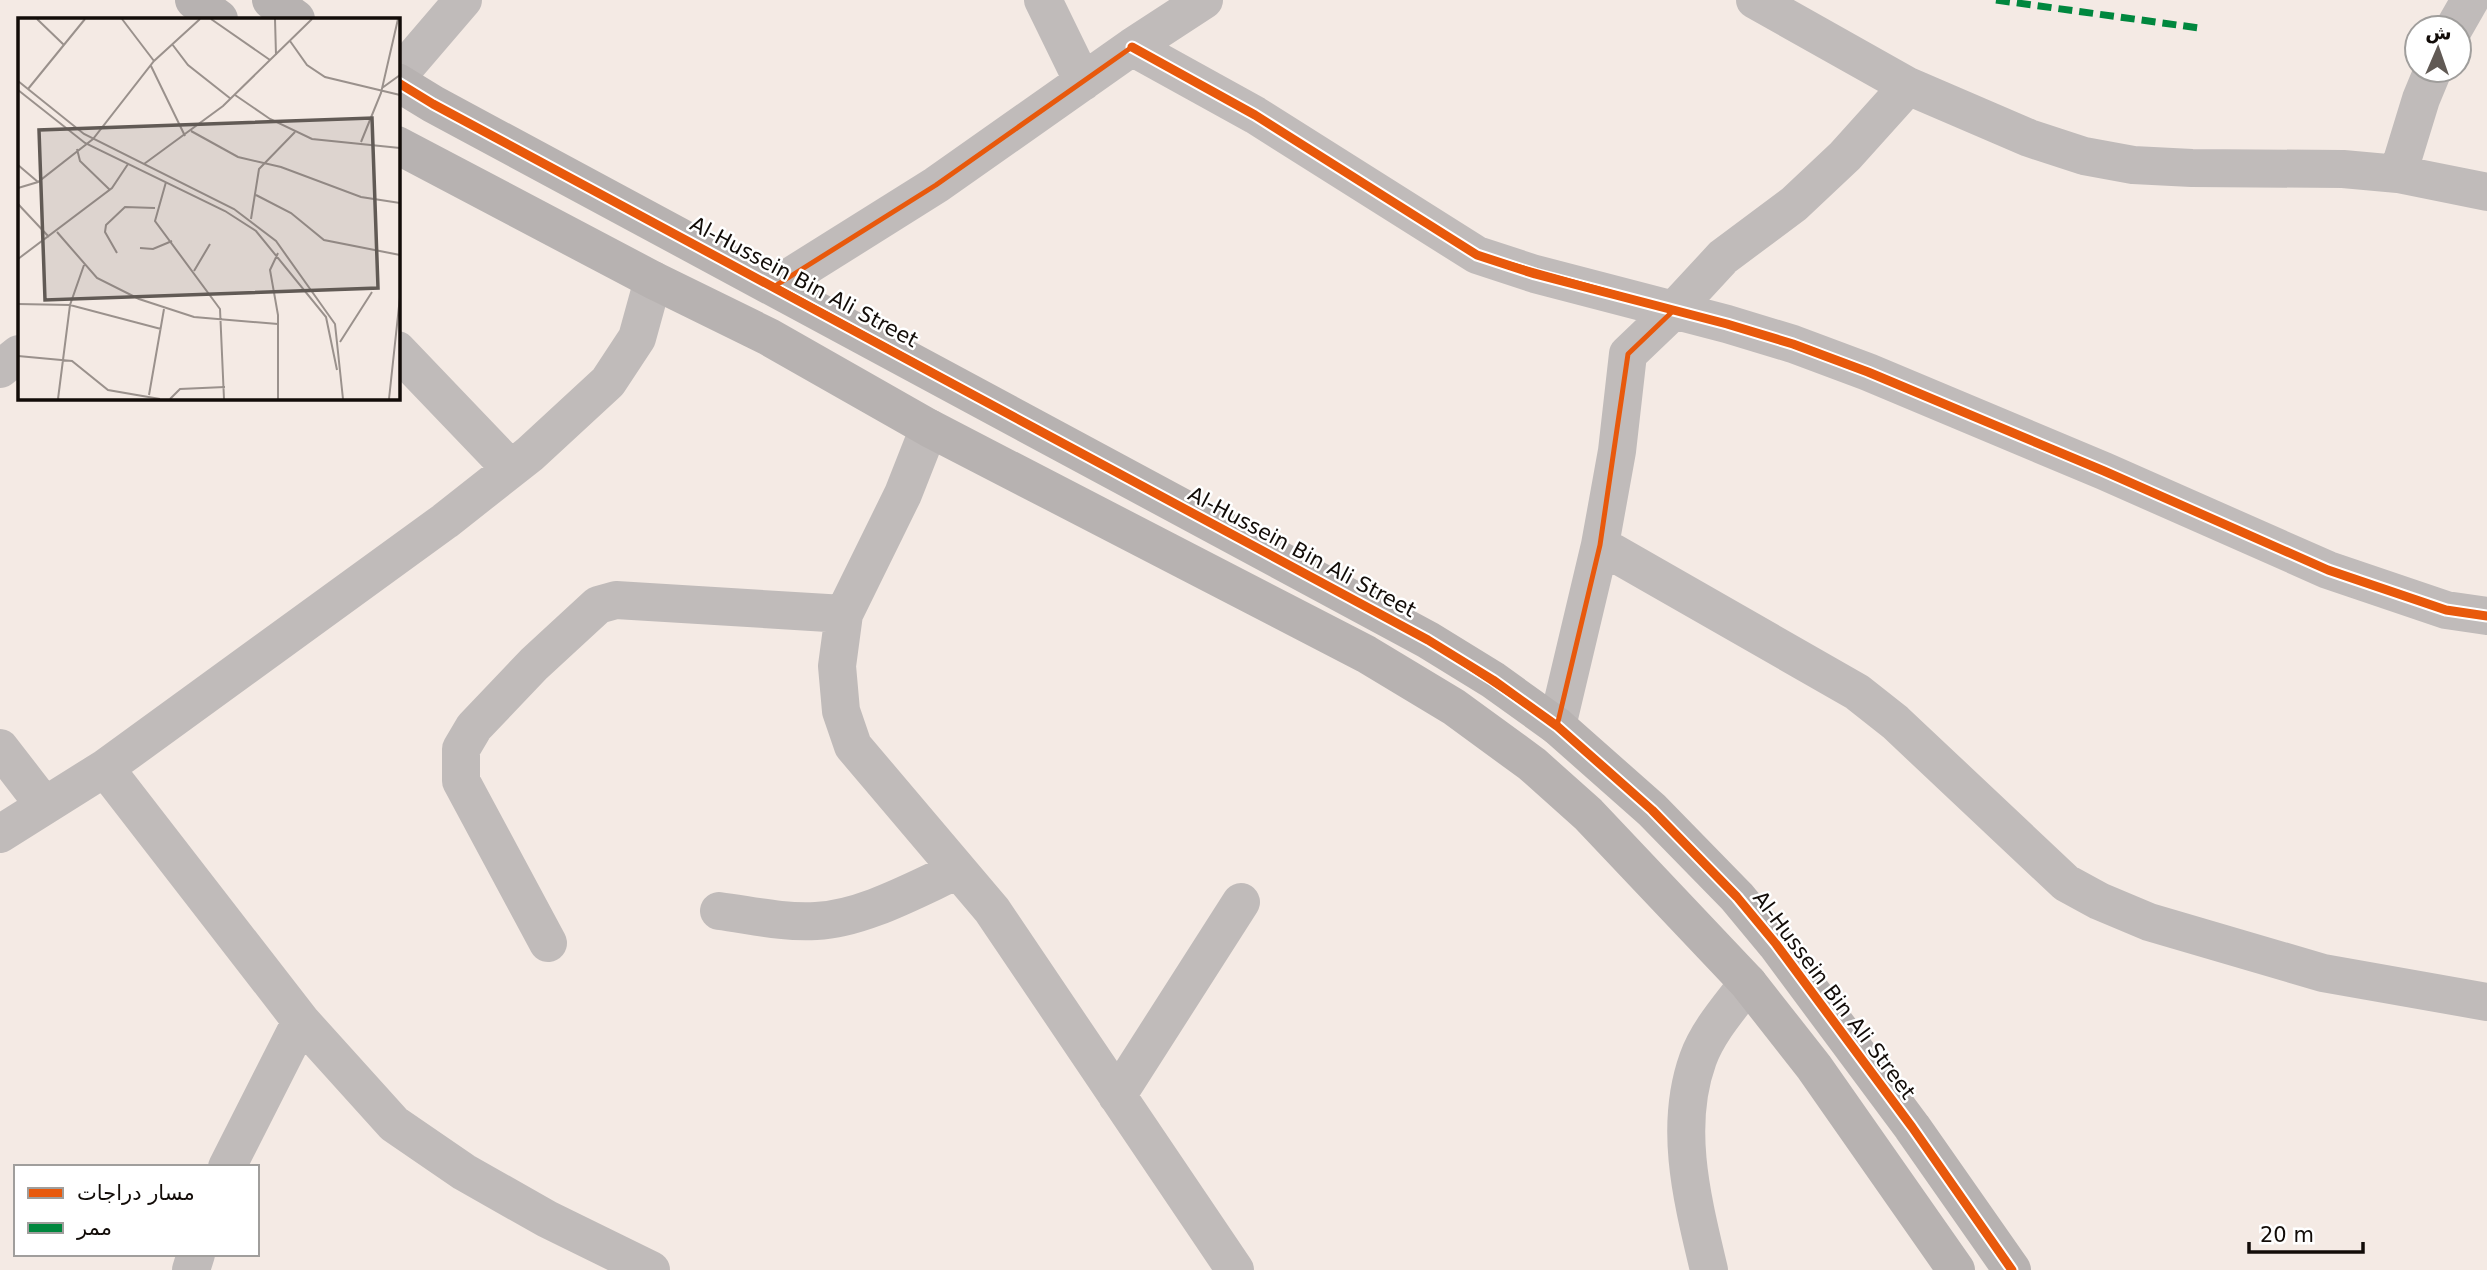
<svg xmlns="http://www.w3.org/2000/svg" width="2487" height="1270" font-family="'DejaVu Sans',Vazirmatn,sans-serif">
<style>
.lines{fill:none;stroke-linecap:round;stroke-linejoin:round}
.street{stroke:#c0bbba;stroke-width:38}
.secondary{stroke:#b7b2b1;stroke-width:38}
.quiet{stroke:#00873e;stroke-width:7;stroke-dasharray:14 7;stroke-linecap:butt}
.cycleway-casing{stroke:#fff;stroke-width:13}
.cycleway{stroke:#e8590c;stroke-width:9}
.marked{fill:none;stroke:#e8590c;stroke-width:5;stroke-linejoin:round}
.labels{text-anchor:middle;stroke-width:5;stroke-linejoin:round;paint-order:stroke}
.street-label{font-size:21px;fill:#120c08;stroke:#fff}
.inset-road{fill:none;stroke:#9a918c;stroke-width:2}
.view{fill:#615a55;fill-opacity:0.15;stroke:#615a55;stroke-width:3.5}
.inset-edge{fill:none;stroke:#120c08;stroke-width:3.5}
</style>
<rect width="100%" height="100%" fill="#f4eae4"/>
<g class="lines">
<path class="street" d="M 1043,0 L 1083,82
M 1755,0 L 1908,86 L 2029,138 L 2084,156 L 2133,165 L 2192,168 L 2343,169 L 2398,174 L 2487,192
M 2454,28 L 2470,0
M 1132,47 L 1255,115 L 1477,255 L 1535,274 L 1727,324 L 1793,344 L 1868,372 L 2104,471 L 2328,570 L 2446,610 L 2487,616
M 397,77 L 463,0
M 2398,174 L 2421,99 L 2433,70
M 775,286 L 936,185 L 1132,47 L 1204,0
M 397,350 L 511,469
M 0,369 L 19,354
M 929,428 L 903,494 L 844,614 L 837,666 L 841,711 L 853,746 L 992,910 L 1235,1270
M 1600,545 L 1857,692 L 1895,722 L 2066,883 L 2099,901 L 2149,922 L 2323,973 L 2487,1002
M 1557,726 L 1600,545 L 1617,451 L 1628,354 L 1674,310 L 1723,257 L 1794,204 L 1845,156 L 1908,86
M 0,748 L 44,805
M 105,768 L 301,1021 L 394,1124 L 464,1172 L 547,1219 L 651,1270
M 0,834 L 105,768 L 445,521 L 530,454 L 608,382 L 637,338 L 653,280
M 719,911 C 750,915 784,923 816,921 C 863,919 916,889 958,870
M 548,943 L 461,781 L 461,749 L 474,727 L 534,664 L 598,605 L 616,600 L 844,614
M 1117,1096 L 1241,902
M 227,1167 L 301,1021
M 191,1270 L 196,1254
M 1709,1270 C 1693,1202 1673,1128 1698,1059 C 1708,1031 1730,1007 1748,983"/>
<path class="secondary" d="M 194,0 L 219,19
M 271,0 L 296,19
M 397,82 L 433,104 L 1428,640 L 1493,680 L 1557,726 L 1652,810 L 1737,897 L 1776,944 L 1912,1127 L 2012,1270
M 397,145 L 653,280 L 769,337 L 929,428 L 1366,654 L 1454,707 L 1532,764 L 1588,814 L 1748,983 L 1814,1067 L 1956,1270"/>
<path class="quiet" d="M 1996,0 L 2199,28"/>
<defs>
<path id="cycleway" d="M 1132,47 L 1255,115 L 1477,255 L 1535,274 L 1727,324 L 1793,344 L 1868,372 L 2104,471 L 2328,570 L 2446,610 L 2487,616
M 397,82 L 433,104 L 1428,640 L 1493,680 L 1557,726 L 1652,810 L 1737,897 L 1776,944 L 1912,1127 L 2012,1270"/>
</defs>
<use href="#cycleway" class="cycleway-casing"/>
<use href="#cycleway" class="cycleway"/>
</g>
<path class="marked" d="M 1132,47 L 1255,115 L 1477,255 L 1674,310 L 1628,354 L 1600,545 L 1557,726 L 1428,640 L 775,286 L 936,185 Z"/>
<g class="labels">
<g class="street-label">
<text transform="translate(804 282) rotate(28)" y="7">Al-Hussein Bin Ali Street</text>
<text transform="translate(1302 552) rotate(28)" y="7">Al-Hussein Bin Ali Street</text>
<text transform="translate(1834 995) rotate(53)" y="7">Al-Hussein Bin Ali Street</text>
</g>
</g>
<g transform="translate(18 18)">
<rect width="382" height="382" fill="#f4eae4"/>
<path class="inset-road" d="M 19,1 L 46,27M 104,1 L 136,43M 193,1 L 252,42M 257,1 L 258,37M 272,23 L 289,47 L 307,59 L 382,77M 154,26 L 170,47 L 213,81M 133,48 L 167,118M 0,63 L 66,116 L 216,191 L 258,223 L 317,306 L 325,381M 364,70 L 382,57M 10,71 L 67,1M 0,72 L 67,125 L 207,193 L 238,213 L 308,299 L 319,352M 217,77 L 252,101 L 294,121 L 382,130M 173,113 L 220,139 L 263,149 L 343,179 L 382,185M 343,124 L 363,75 L 380,1M 59,131 L 62,143 L 92,172M 126,146 L 205,88 L 294,1M 0,147 L 20,164M 148,164 L 137,203 L 202,291 L 206,381M 0,170 L 20,164 L 75,121 L 136,43 L 182,1M 238,177 L 273,195 L 306,222 L 382,237M 0,186 L 31,219M 233,201 L 241,151 L 277,114M 39,214 L 79,260 L 121,281 L 176,299 L 260,306M 122,230 L 135,231 L 154,223M 99,235 L 87,214 L 88,207 L 107,189 L 137,190M 0,241 L 94,170 L 110,146M 176,253 L 192,226M 0,286 L 52,287 L 143,311M 322,324 L 354,274M 0,338 L 54,343 L 90,372 L 142,381M 131,377 L 146,291M 40,381 L 52,287 L 66,247M 152,381 L 162,371 L 207,369M 260,381 L 260,297 L 252,252 L 260,235M 371,381 L 382,279"/>
<path class="view" d="M 354,100 L 360,270 L 27,282 L 21,112 Z"/>
<rect width="382" height="382" class="inset-edge"/>
</g>
<rect x="14" y="1165" width="245" height="91" fill="#ffffff" stroke="#a09e9c" stroke-width="2"/>
<rect x="28" y="1188" width="35" height="10" fill="#e8590c" stroke="#a09e9c" stroke-width="2"/>
<text x="77" y="1200" font-size="21" fill="#120c08">مسار دراجات</text>
<rect x="28" y="1223" width="35" height="10" fill="#00873e" stroke="#a09e9c" stroke-width="2"/>
<text x="77" y="1235" font-size="21" fill="#120c08">ممر</text>
<g transform="translate(2438 49) rotate(2)"><circle r="33" fill="#ffffff" stroke="#a09e9c" stroke-width="2"/>
<path d="M0-5L12 26L0 18L-12 26Z" fill="#615a55"/>
<text y="-10" font-size="19" font-weight="bold" text-anchor="middle" fill="#120c08">ش</text>
</g>
<path d="M2249 1242v10h114v-10" fill="none" stroke="#120c08" stroke-width="3.5"/>
<text x="2260" y="1242" font-size="21" fill="#120c08" stroke="#ffffff" stroke-width="5" paint-order="stroke">20 m</text>
</svg>
